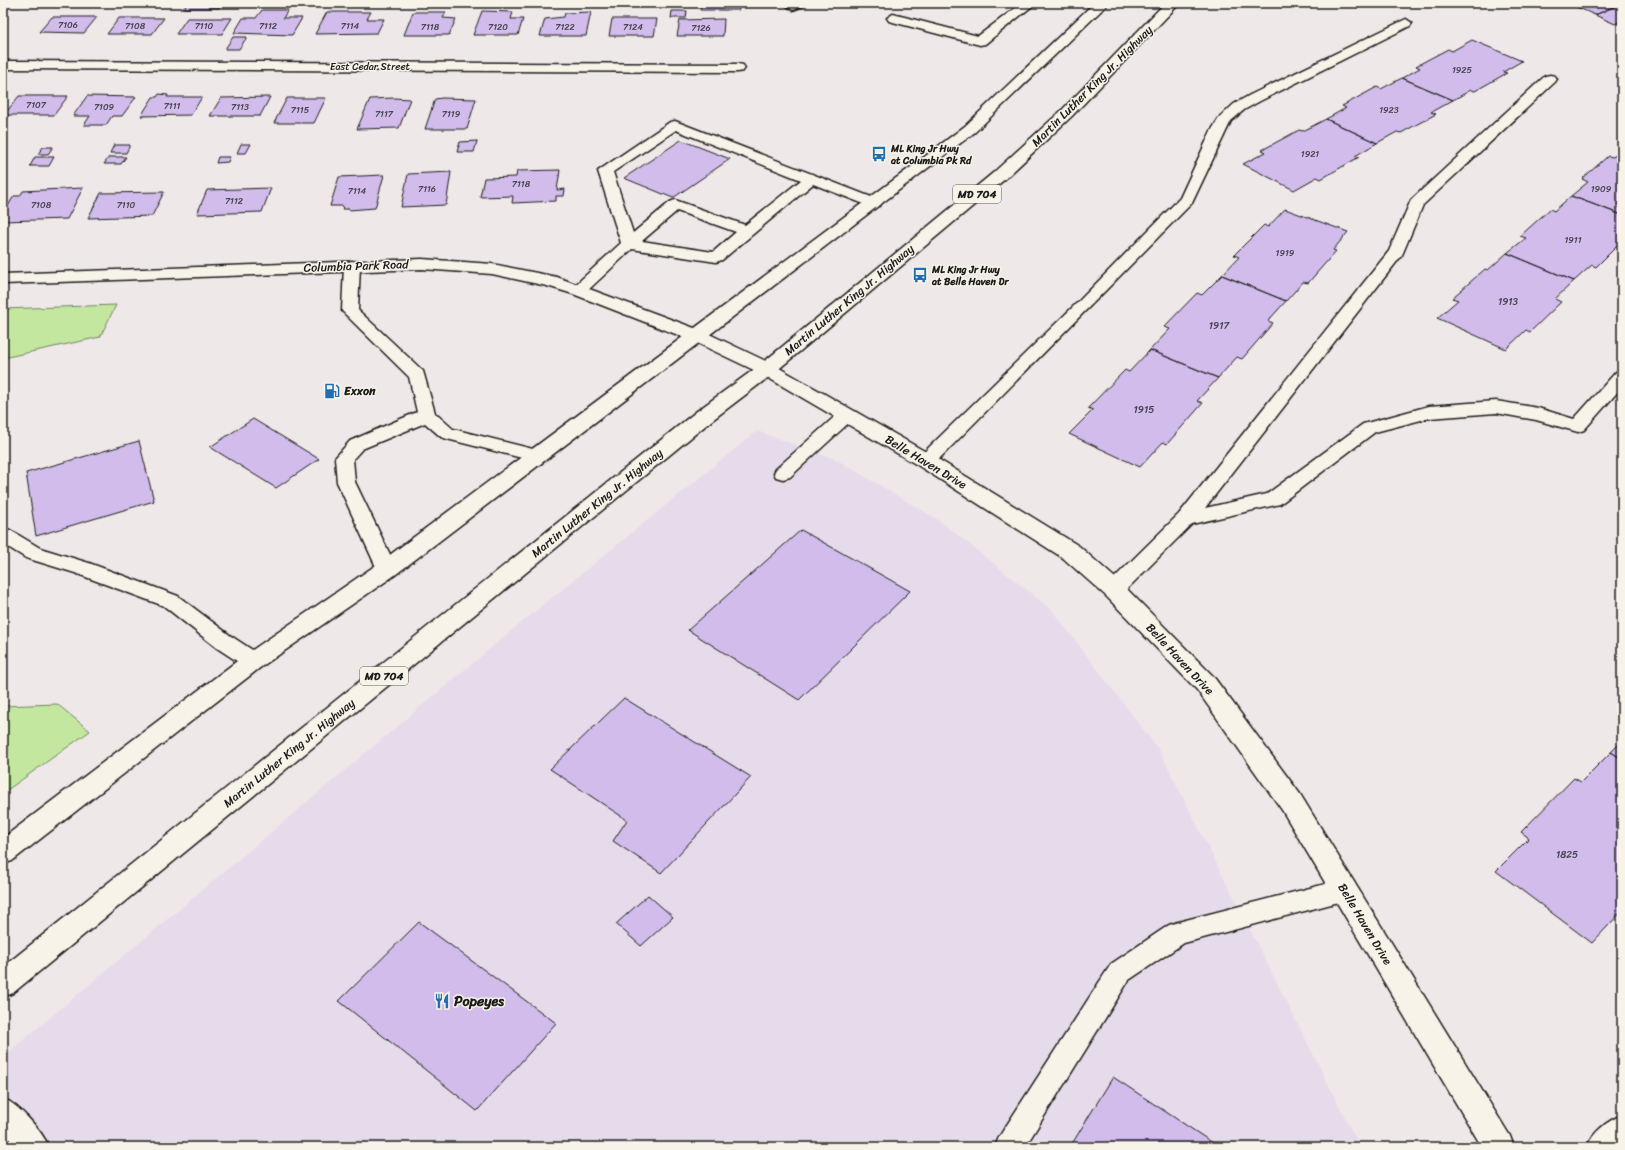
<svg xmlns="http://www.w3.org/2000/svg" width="1625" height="1150" font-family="Sriracha,sans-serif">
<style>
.built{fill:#e6dbea}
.green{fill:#c4e7a0;stroke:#70825e}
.building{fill:#d1bcec;stroke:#1c1c1c}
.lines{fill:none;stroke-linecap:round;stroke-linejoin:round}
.lane-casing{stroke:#1c1c1c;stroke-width:3}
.street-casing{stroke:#1c1c1c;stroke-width:3}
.secondary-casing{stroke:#1c1c1c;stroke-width:3}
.primary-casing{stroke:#1c1c1c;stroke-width:3}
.lane{fill:#f7f3e8;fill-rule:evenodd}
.street{fill:#f7f3e8;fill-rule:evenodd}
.secondary{fill:#f7f3e8;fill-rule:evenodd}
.primary{fill:#f7f3e8;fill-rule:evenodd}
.labels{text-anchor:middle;stroke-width:3;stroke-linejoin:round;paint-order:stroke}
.far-number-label{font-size:9px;fill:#494450}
.far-street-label{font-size:10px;fill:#1c1c1c;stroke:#f7f3e8}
.far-poi-label{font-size:10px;font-weight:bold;fill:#1c1c1c;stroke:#f7f3e8;text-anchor:start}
.number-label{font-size:10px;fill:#494450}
.shield{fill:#f7f3e8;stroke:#5e5c59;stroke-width:1}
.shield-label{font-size:11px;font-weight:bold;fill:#1c1c1c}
.street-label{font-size:12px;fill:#1c1c1c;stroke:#f7f3e8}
.poi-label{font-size:12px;font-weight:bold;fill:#1c1c1c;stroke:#f7f3e8;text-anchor:start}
.near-poi-label{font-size:14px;font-weight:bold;fill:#1c1c1c;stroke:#f7f3e8;text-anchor:start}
</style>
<rect width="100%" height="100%" fill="#efe8e9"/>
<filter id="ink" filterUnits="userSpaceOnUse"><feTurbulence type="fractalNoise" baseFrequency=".025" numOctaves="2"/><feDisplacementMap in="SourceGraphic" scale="8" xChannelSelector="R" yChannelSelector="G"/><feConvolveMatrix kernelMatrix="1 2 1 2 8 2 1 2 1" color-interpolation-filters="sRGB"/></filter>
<g filter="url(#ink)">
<path class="built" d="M 757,431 L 837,460 L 940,521 L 1052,610 L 1159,750 L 1360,1147 L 3,1147 L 3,1057 L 505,636 Z"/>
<path class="green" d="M 116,305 L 100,337 L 3,358 L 3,309 Z
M 57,704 L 90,731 L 3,793 L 3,706 Z"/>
<path class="building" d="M 188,3 L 232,3 L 231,5 L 221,5 L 219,8 L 184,8 Z
M 701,3 L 739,4 L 739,10 L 700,10 Z
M 1577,3 L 1614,3 L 1618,5 L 1595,15 L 1572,5 Z
M 1618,5 L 1622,6 L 1622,21 L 1615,24 L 1595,15 Z
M 262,10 L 288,10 L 283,18 L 302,18 L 292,35 L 234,33 L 243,18 L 256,18 Z
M 482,11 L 513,12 L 511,19 L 523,19 L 518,35 L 473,35 Z
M 672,11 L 687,11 L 686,18 L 671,18 Z
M 327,12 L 371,12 L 367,19 L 384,19 L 377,33 L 315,34 Z
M 413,12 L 446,12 L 443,18 L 456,19 L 449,35 L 404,35 Z
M 591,12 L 586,36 L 540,36 L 545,19 L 564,17 L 565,13 Z
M 52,17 L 97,17 L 84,33 L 39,32 Z
M 119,18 L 164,18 L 152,34 L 107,34 Z
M 187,18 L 232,18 L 222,34 L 176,34 Z
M 612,19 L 657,19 L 654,36 L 609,36 Z
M 724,19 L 723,36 L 677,36 L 680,20 Z
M 233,37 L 247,37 L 239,49 L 225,49 Z
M 1472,40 L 1522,61 L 1503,72 L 1507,73 L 1475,91 L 1471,90 L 1453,100 L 1402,78 L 1420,68 L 1416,66 L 1448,49 L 1452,51 Z
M 1402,78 L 1453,100 L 1431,112 L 1436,114 L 1401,133 L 1397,132 L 1377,143 L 1326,119 L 1346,108 L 1342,106 L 1377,87 L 1381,89 Z
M 159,94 L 168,95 L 167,97 L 202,97 L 191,115 L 141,116 L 153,97 L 157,97 Z
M 19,96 L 68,96 L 54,115 L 4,115 Z
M 87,96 L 136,97 L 122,116 L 112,116 L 106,125 L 84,125 L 90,116 L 73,116 Z
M 270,97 L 260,116 L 210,116 L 221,98 Z
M 287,98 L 326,98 L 314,123 L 274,123 Z
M 394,98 L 410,99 L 399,128 L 357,129 L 370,99 Z
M 442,98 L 476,99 L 467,129 L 425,129 L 435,99 Z
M 1326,119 L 1377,143 L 1355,156 L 1359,157 L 1321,179 L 1317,177 L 1294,190 L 1243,164 L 1266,152 L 1262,150 L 1299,130 L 1303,131 Z
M 681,140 L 730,159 L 673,198 L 624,178 Z
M 477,141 L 474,152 L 457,152 L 460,142 Z
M 241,144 L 251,144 L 246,153 L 237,153 Z
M 114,145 L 130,145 L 126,153 L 110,153 Z
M 43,147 L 53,147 L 48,154 L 38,154 Z
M 1622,150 L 1622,215 L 1571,196 L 1588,182 L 1582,179 L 1608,156 L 1613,157 Z
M 35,157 L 54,157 L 49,166 L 30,166 Z
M 109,157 L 126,157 L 121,164 L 104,164 Z
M 218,157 L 230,157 L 228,162 L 216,163 Z
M 560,170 L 557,190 L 565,189 L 564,196 L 556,196 L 556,201 L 512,203 L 513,196 L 480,197 L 484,178 L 516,177 L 517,171 Z
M 451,172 L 446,205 L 401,207 L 408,174 Z
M 384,175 L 375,208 L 349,210 L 349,209 L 342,209 L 343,206 L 330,206 L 339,177 Z
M 83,188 L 67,219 L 3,221 L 3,214 L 14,196 L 20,196 L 23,191 Z
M 271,188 L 262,212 L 197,214 L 207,190 Z
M 164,192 L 152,216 L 88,218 L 101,193 Z
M 1571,196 L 1622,215 L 1622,234 L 1619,237 L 1622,238 L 1622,241 L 1596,267 L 1592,265 L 1574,281 L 1507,253 L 1526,238 L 1520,236 L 1550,209 L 1554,211 Z
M 1285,209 L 1348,232 L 1333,250 L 1336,251 L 1308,283 L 1303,282 L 1286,301 L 1222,275 L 1239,257 L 1234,255 L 1264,225 L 1268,227 Z
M 1507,253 L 1574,281 L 1555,299 L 1561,302 L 1530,332 L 1526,330 L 1506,349 L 1437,318 L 1458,300 L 1452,298 L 1485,269 L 1488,270 Z
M 1222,275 L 1286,301 L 1268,321 L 1273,323 L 1242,359 L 1237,357 L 1218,378 L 1150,350 L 1170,329 L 1164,327 L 1197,293 L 1202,295 Z
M 1150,350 L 1218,378 L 1197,401 L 1203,403 L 1167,444 L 1163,442 L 1140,467 L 1069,434 L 1093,410 L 1088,408 L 1125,370 L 1129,372 Z
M 253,419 L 319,459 L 276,488 L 210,447 Z
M 139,441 L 154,501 L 36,536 L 26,473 Z
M 801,530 L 910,591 L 799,700 L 688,630 Z
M 624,698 L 751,777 L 661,873 L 613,841 L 627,820 L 550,769 Z
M 1622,741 L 1622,759 L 1611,752 Z
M 1611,752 L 1622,759 L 1622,911 L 1592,943 L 1496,871 L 1529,838 L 1521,832 L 1574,778 L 1581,782 Z
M 648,895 L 673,917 L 641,946 L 616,924 Z
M 419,922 L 556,1023 L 477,1111 L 339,1001 Z
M 1113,1077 L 1219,1147 L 1070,1147 Z"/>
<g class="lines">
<defs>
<path id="lane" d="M 789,3 L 805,3 L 803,6 L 793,10 L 787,6 Z
M 1022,3 L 1036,3 L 985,44 L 980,45 L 889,21 L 887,18 L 893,14 L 978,36 Z
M 1406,19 L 1412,23 L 1410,26 L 1260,101 L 1244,110 L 1231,121 L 1192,203 L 933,465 L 926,467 L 919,465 L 917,461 L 919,457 L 1080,300 L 1180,198 L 1211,131 L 1219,118 L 1234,104 L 1250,95 Z
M 1550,75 L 1555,76 L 1557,79 L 1555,82 L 1423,205 L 1402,255 L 1205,508 L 1267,494 L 1363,424 L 1429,406 L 1496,401 L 1538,408 L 1574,419 L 1616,372 L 1622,371 L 1622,387 L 1584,430 L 1578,432 L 1536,420 L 1496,413 L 1429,418 L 1375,432 L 1280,504 L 1192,524 L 1121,595 L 1114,597 L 1107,595 L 1104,590 L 1107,585 L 1179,514 L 1389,251 L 1411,200 L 1545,76 Z
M 675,121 L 879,200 L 882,203 L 879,206 L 869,206 L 813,184 L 722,260 L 716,262 L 632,249 L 585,293 L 579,295 L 573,293 L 571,290 L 573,287 L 621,243 L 598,171 L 670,122 ZM 676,130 L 801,180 L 745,225 L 675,200 L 670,202 L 633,233 L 613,172 ZM 677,211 L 736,232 L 713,252 L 642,241 Z
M 352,261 L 358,263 L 360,266 L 358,310 L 423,371 L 435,413 L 453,429 L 545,452 L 547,456 L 545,460 L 538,462 L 447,439 L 441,437 L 425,423 L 362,449 L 353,459 L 355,482 L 397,569 L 394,574 L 387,576 L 380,574 L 377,569 L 337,482 L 335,458 L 350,441 L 417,412 L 409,377 L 342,311 L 344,266 L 346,263 Z
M 847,409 L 853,411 L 856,415 L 853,419 L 790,477 L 783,479 L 776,477 L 774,473 L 776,469 L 841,411 Z
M 3,528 L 10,530 L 40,548 L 89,563 L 178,596 L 231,636 L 260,655 L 264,661 L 260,667 L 253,669 L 246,667 L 217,648 L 164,606 L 75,573 L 26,558 L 3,544 Z
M 1345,879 L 1354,882 L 1357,890 L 1354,898 L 1184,943 L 1129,980 L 1025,1147 L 995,1147 L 999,1137 L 1111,964 L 1169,925 L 1178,922 Z
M 3,1098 C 19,1105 42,1131 49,1147 L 16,1147 L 3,1132 Z
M 1622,1115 L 1622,1147 L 1587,1147 C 1593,1132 1607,1121 1622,1115 Z"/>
<path id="street" d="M 3,61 L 738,64 L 743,65 L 745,68 L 743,71 L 738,72 L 3,69 Z"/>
<path id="secondary" d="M 422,259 L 492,264 L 557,277 L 705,332 L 774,365 L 933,456 L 1079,546 L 1122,584 L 1213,676 L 1300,794 L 1510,1136 L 1514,1147 L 1482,1147 L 1282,810 L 1197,690 L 1106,596 L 1063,558 L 919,466 L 760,373 L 691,340 L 573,294 L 547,286 L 492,274 L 422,269 L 3,284 L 3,274 Z"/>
<path id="primary" d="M 1094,3 L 1109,3 L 975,132 L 395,575 L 261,667 L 12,861 L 3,864 L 3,838 L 245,655 L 379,563 L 915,164 L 965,126 Z
M 1165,3 L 1180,3 L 1072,116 L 1005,179 L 774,373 L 711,421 L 13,993 L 3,997 L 3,967 L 697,411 L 760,365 L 993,173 L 1062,110 Z"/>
</defs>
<use href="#lane" class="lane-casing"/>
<use href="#street" class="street-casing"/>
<use href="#secondary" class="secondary-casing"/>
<use href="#primary" class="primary-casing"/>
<use href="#lane" class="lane"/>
<use href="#street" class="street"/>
<use href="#secondary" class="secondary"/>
<use href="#primary" class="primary"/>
</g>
</g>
<defs>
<symbol id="bus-bare" viewBox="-9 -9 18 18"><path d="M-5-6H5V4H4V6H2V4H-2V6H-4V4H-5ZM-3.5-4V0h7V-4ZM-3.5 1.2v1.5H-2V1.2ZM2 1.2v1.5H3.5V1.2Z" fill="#1f6fb2" stroke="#f7f3e8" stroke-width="2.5" paint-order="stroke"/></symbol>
<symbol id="fuel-bare" viewBox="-9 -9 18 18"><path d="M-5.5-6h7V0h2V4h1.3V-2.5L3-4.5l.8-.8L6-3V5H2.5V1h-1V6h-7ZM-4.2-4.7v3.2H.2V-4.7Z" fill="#1f6fb2" stroke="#f7f3e8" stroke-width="2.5" paint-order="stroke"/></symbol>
<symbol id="restaurant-bare" viewBox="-9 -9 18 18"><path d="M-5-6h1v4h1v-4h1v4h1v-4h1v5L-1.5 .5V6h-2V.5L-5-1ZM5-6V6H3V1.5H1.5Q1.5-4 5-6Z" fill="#1f6fb2" stroke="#f7f3e8" stroke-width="2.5" paint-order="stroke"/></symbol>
</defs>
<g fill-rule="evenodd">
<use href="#bus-bare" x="868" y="143" width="22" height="22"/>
<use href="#bus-bare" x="909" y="264" width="22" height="22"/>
<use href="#fuel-bare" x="321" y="380" width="22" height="22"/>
<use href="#restaurant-bare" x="431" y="990" width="22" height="22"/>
</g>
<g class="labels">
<g class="far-number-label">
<text x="68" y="28">7106</text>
<text x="135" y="29">7108</text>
<text x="204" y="29">7110</text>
<text x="268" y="29">7112</text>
<text x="350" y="29">7114</text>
<text x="430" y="30">7118</text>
<text x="498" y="30">7120</text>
<text x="565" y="30">7122</text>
<text x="633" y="30">7124</text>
<text x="701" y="31">7126</text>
<text x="1462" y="73">1925</text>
<text x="36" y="108">7107</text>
<text x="172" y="109">7111</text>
<text x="104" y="110">7109</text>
<text x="240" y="110">7113</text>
<text x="300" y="113">7115</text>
<text x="1389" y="113">1923</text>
<text x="384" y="117">7117</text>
<text x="451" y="117">7119</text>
<text x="1310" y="157">1921</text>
<text x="521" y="187">7118</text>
<text x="427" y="192">7116</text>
<text x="1601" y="192">1909</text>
<text x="357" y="194">7114</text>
<text x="234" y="204">7112</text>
<text x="41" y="208">7108</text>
<text x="126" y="208">7110</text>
<text x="1573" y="243">1911</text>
<text x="1285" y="256">1919</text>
</g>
<g class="far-street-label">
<text x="370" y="70">East Cedar Street</text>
</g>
<g class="far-poi-label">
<text x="891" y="152">ML King Jr Hwy<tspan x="891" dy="12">at Columbia Pk Rd</tspan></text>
<text x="932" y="273">ML King Jr Hwy<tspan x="932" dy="12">at Belle Haven Dr</tspan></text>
</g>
<g class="number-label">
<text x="1508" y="305">1913</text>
<text x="1219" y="329">1917</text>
<text x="1144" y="413">1915</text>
<text x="1567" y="858">1825</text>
</g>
<g class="shield">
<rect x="953" y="185" width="48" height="18" rx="3"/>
<rect x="360" y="667" width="48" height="18" rx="3"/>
</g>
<g class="shield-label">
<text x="977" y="198">MD 704</text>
<text x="384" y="680">MD 704</text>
</g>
<g class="street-label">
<text transform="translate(1092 86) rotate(-45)" y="4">Martin Luther King Jr. Highway</text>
<text transform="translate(356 266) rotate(-2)" y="4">Columbia Park Road</text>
<text transform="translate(849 300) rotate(-40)" y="4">Martin Luther King Jr. Highway</text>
<text transform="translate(926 462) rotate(31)" y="4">Belle Haven Drive</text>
<text transform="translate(597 503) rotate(-39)" y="4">Martin Luther King Jr. Highway</text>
<text transform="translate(1180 659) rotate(47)" y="4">Belle Haven Drive</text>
<text transform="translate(289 753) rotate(-39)" y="4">Martin Luther King Jr. Highway</text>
<text transform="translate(1365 924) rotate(59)" y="4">Belle Haven Drive</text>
</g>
<g class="poi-label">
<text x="344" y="395">Exxon</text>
</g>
<g class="near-poi-label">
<text x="454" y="1006">Popeyes</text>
</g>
</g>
<rect width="1625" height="1150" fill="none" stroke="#f7f3e8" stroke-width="16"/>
<rect x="8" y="8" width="1609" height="1134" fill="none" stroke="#1c1c1c" stroke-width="1.5" filter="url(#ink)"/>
</svg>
